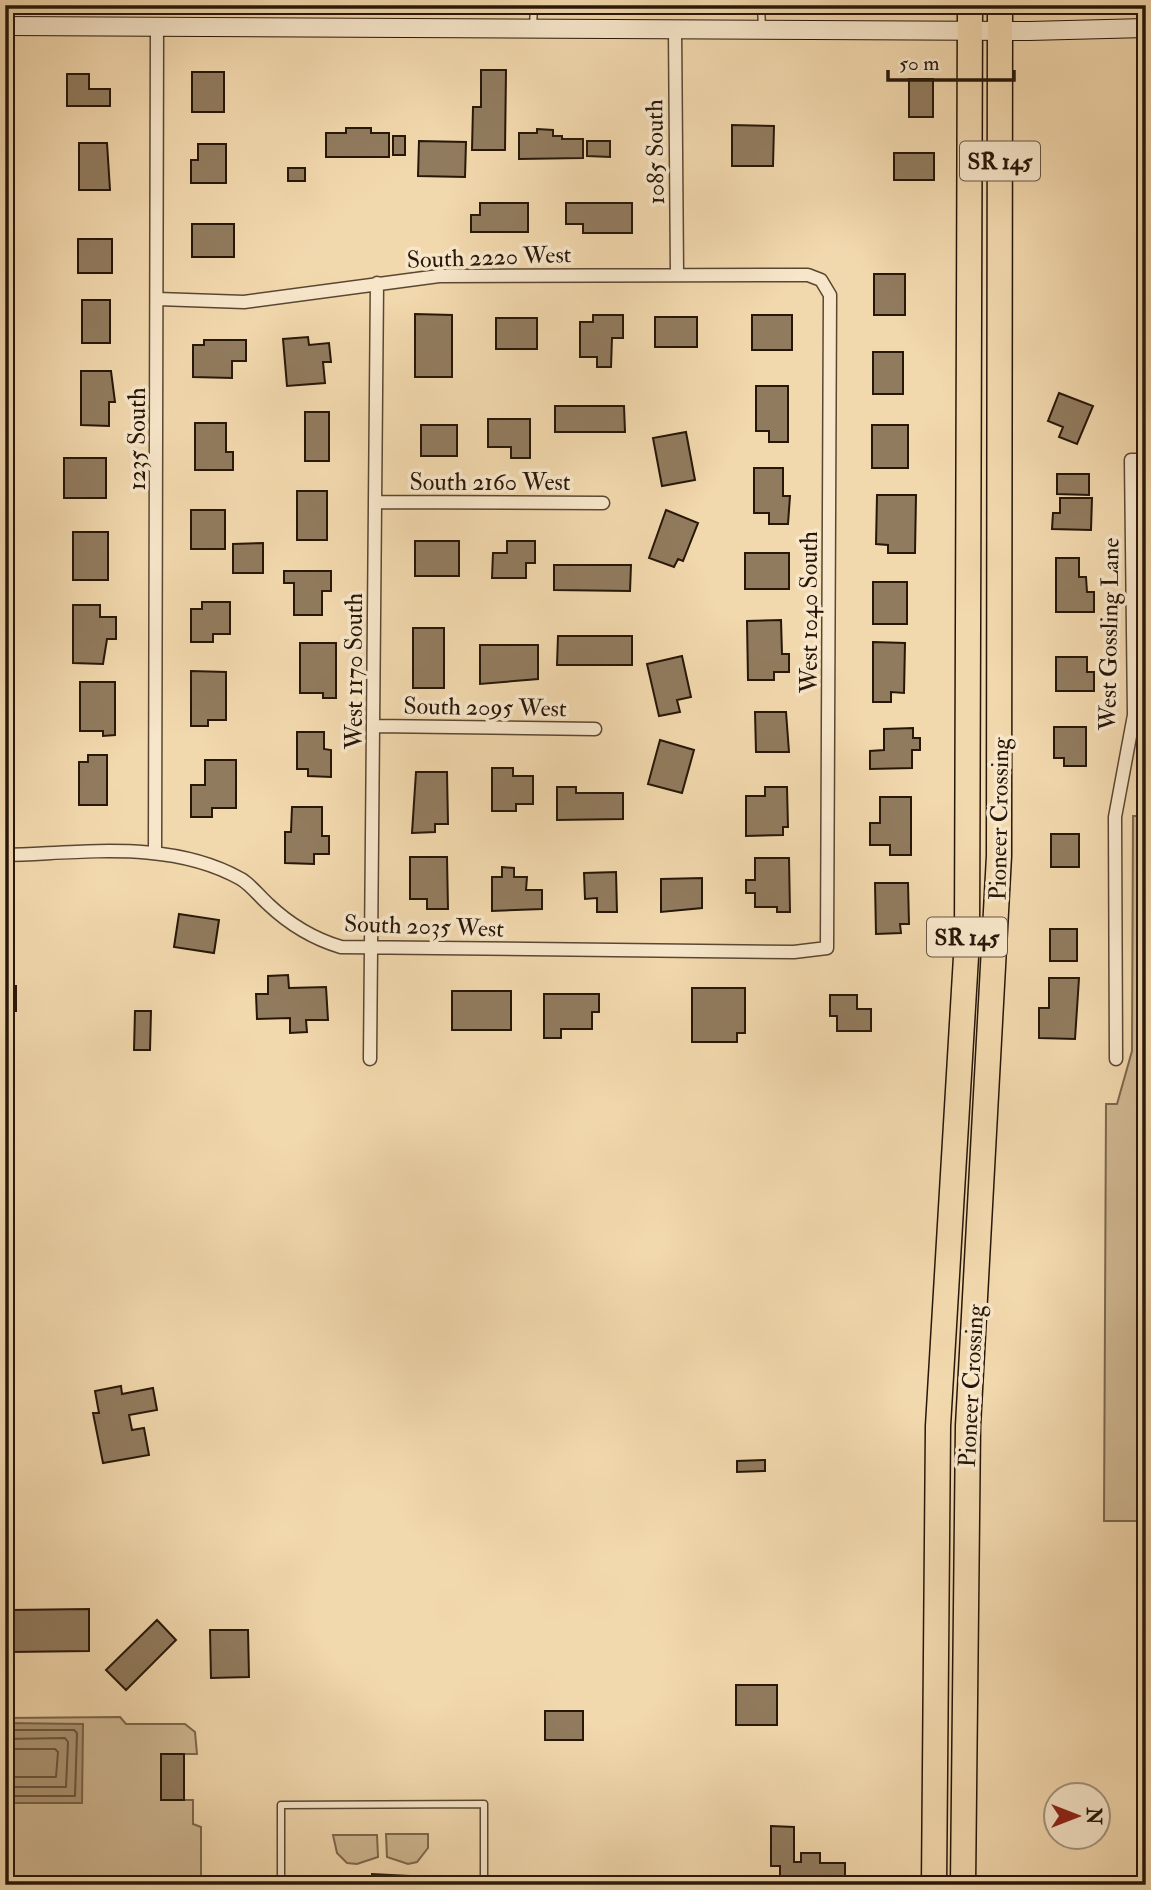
<svg xmlns="http://www.w3.org/2000/svg" width="1151" height="1890" font-family="'IM FELL Double Pica',serif">
<style>
.green{fill:#cfb791;stroke:#7b674d;stroke-width:2}
.water{fill:#ad9675;stroke:#77634a;stroke-width:2}
.lines{fill:none;stroke-linecap:round;stroke-linejoin:round}
.shore{stroke:#6a563f;stroke-width:2}
.building{fill:#917b5e;stroke:#271709;stroke-width:2}
.lane-casing{stroke:#5a4732;stroke-width:9}
.street-casing{stroke:#5a4732;stroke-width:15}
.secondary-casing{stroke:#271709;stroke-width:20}
.highway-casing{stroke:#271709;stroke-width:27}
.lane{stroke:#f7e6ca;stroke-width:6}
.street{stroke:#f7e6ca;stroke-width:12}
.secondary{stroke:#f7e6ca;stroke-width:18}
.highway{stroke:#f2d8ad;stroke-width:24}
.labels{text-anchor:middle;stroke-width:7;stroke-linejoin:round;paint-order:stroke}
.shield{fill:#f7e6ca;stroke:#655543;stroke-width:2}
.shield-label{font-size:23px;font-weight:bold;fill:#271709}
.street-label{font-size:24px;fill:#271709;stroke:#f7e6ca}
</style>
<rect width="100%" height="100%" fill="#f2d8ad"/>
<filter id="stains"><feTurbulence type="fractalNoise" baseFrequency=".00286" numOctaves="4"/><feColorMatrix values="0 0 0 0 .2 0 0 0 0 .09 0 0 0 0 .02 0 0 0 .5 -.17"/></filter>
<radialGradient id="worn" r=".72"><stop offset=".6" stop-color="#630" stop-opacity="0"/><stop offset="1" stop-color="#630" stop-opacity=".3"/></radialGradient>
<path class="green" d="M 1133,816 L 1146,816 L 1146,1521 L 1104,1521 L 1106,1104 L 1117,1104 L 1132,1051 Z
M 120,1717 L 126,1724 L 185,1724 L 195,1732 L 197,1754 L 161,1754 L 161,1800 L 193,1800 L 193,1824 L 201,1827 L 201,1881 L 193,1885 L 5,1885 L 5,1718 Z
M 386,1834 L 428,1834 L 428,1848 L 417,1862 L 408,1864 L 387,1857 Z
M 333,1835 L 377,1835 L 378,1857 L 357,1864 L 347,1863 L 337,1853 Z"/>
<path class="water" d="M 5,1723 L 83,1724 L 82,1803 L 5,1803 Z"/>
<g class="lines">
<path class="shore" d="M 5,1730 L 74,1730 L 77,1733 L 75,1796 L 5,1796
M 5,1739 L 65,1738 L 68,1742 L 66,1787 L 5,1787
M 5,1749 L 55,1749 L 58,1752 L 56,1777 L 5,1777"/>
</g>
<path class="building" d="M 481,70 L 506,70 L 505,150 L 472,150 L 473,107 L 481,107 Z
M 192,72 L 224,72 L 224,112 L 192,112 Z
M 67,74 L 89,74 L 89,89 L 110,89 L 110,106 L 67,106 Z
M 909,79 L 933,79 L 933,117 L 909,117 Z
M 732,125 L 774,126 L 773,166 L 732,166 Z
M 346,128 L 371,128 L 371,133 L 389,133 L 389,157 L 326,157 L 326,133 L 346,133 Z
M 537,129 L 553,130 L 553,136 L 562,136 L 562,139 L 583,139 L 583,158 L 519,159 L 519,133 L 537,133 Z
M 393,136 L 405,136 L 405,155 L 393,155 Z
M 419,141 L 466,142 L 465,177 L 418,176 Z
M 587,141 L 610,141 L 610,157 L 587,156 Z
M 79,143 L 107,143 L 110,190 L 79,190 Z
M 198,144 L 226,144 L 226,183 L 191,183 L 191,160 L 198,160 Z
M 894,153 L 934,153 L 934,180 L 894,180 Z
M 5,156 L 11,156 L 11,197 L 5,198 Z
M 288,168 L 305,168 L 305,181 L 288,181 Z
M 480,203 L 528,203 L 528,232 L 471,232 L 471,215 L 480,215 Z
M 566,203 L 632,203 L 632,233 L 583,233 L 583,224 L 566,224 Z
M 192,224 L 234,224 L 234,257 L 192,257 Z
M 78,239 L 112,239 L 112,273 L 78,273 Z
M 874,274 L 905,274 L 905,315 L 874,315 Z
M 82,300 L 110,300 L 110,343 L 82,343 Z
M 5,311 L 11,311 L 11,352 L 5,352 Z
M 415,314 L 452,315 L 452,377 L 415,377 Z
M 593,315 L 623,315 L 623,338 L 612,338 L 611,367 L 597,367 L 597,357 L 580,357 L 580,322 L 593,322 Z
M 752,315 L 792,315 L 792,350 L 752,350 Z
M 655,317 L 697,317 L 697,347 L 655,347 Z
M 496,318 L 537,318 L 537,349 L 496,349 Z
M 308,337 L 309,345 L 329,343 L 331,362 L 323,362 L 325,383 L 287,386 L 283,339 Z
M 204,340 L 246,340 L 246,361 L 232,361 L 232,378 L 193,377 L 193,345 L 204,345 Z
M 1146,344 L 1146,387 L 1138,387 L 1137,345 Z
M 873,352 L 903,352 L 903,394 L 873,394 Z
M 5,368 L 8,368 L 8,416 L 5,416 Z
M 81,371 L 111,371 L 115,402 L 109,402 L 109,426 L 81,425 Z
M 756,386 L 788,386 L 788,442 L 769,442 L 769,431 L 756,431 Z
M 1059,393 L 1093,406 L 1077,444 L 1059,437 L 1063,427 L 1048,421 Z
M 555,406 L 624,406 L 625,432 L 555,432 Z
M 305,412 L 329,412 L 329,461 L 305,461 Z
M 488,419 L 530,419 L 530,458 L 511,458 L 511,447 L 488,447 Z
M 195,423 L 226,423 L 226,452 L 233,452 L 233,470 L 195,470 Z
M 421,425 L 457,425 L 457,456 L 421,456 Z
M 872,425 L 908,425 L 908,468 L 872,468 Z
M 686,432 L 695,480 L 662,486 L 653,438 Z
M 64,458 L 106,458 L 106,498 L 64,498 Z
M 754,468 L 783,468 L 783,496 L 790,496 L 788,524 L 769,524 L 769,513 L 754,513 Z
M 1057,474 L 1089,474 L 1089,495 L 1057,494 Z
M 297,491 L 327,491 L 327,540 L 297,540 Z
M 877,495 L 916,495 L 915,553 L 888,553 L 888,545 L 876,544 Z
M 1060,498 L 1092,498 L 1091,530 L 1052,529 L 1053,513 L 1060,513 Z
M 191,510 L 225,510 L 225,549 L 191,549 Z
M 666,510 L 698,523 L 683,561 L 678,559 L 674,567 L 649,558 Z
M 73,532 L 108,532 L 108,580 L 73,580 Z
M 415,541 L 459,541 L 459,576 L 415,576 Z
M 507,541 L 535,541 L 535,563 L 526,563 L 526,578 L 492,578 L 493,553 L 507,553 Z
M 263,543 L 263,573 L 233,573 L 233,544 Z
M 745,553 L 789,553 L 789,589 L 745,589 Z
M 1056,558 L 1079,558 L 1079,577 L 1086,577 L 1087,592 L 1094,592 L 1094,612 L 1056,612 Z
M 554,565 L 631,565 L 630,591 L 554,590 Z
M 284,571 L 331,571 L 331,591 L 322,591 L 322,615 L 294,615 L 294,583 L 284,583 Z
M 873,582 L 907,582 L 907,624 L 873,624 Z
M 202,602 L 230,602 L 230,634 L 213,634 L 213,642 L 191,642 L 191,609 L 202,609 Z
M 73,605 L 100,605 L 100,617 L 116,617 L 116,639 L 107,639 L 103,664 L 73,663 Z
M 781,620 L 782,654 L 789,654 L 789,672 L 774,672 L 774,680 L 748,680 L 747,621 Z
M 413,628 L 444,628 L 444,688 L 413,688 Z
M 558,636 L 632,636 L 632,665 L 557,665 Z
M 873,642 L 905,643 L 904,693 L 891,692 L 891,702 L 873,702 Z
M 300,643 L 336,643 L 336,698 L 323,698 L 323,693 L 300,693 Z
M 480,645 L 538,645 L 538,679 L 480,684 Z
M 682,656 L 691,697 L 677,700 L 680,712 L 659,716 L 647,664 Z
M 1056,657 L 1087,657 L 1087,672 L 1094,672 L 1094,691 L 1056,691 Z
M 191,671 L 226,672 L 226,720 L 208,720 L 208,726 L 191,726 Z
M 80,682 L 115,682 L 115,735 L 103,736 L 103,731 L 80,731 Z
M 755,712 L 786,712 L 789,752 L 756,752 Z
M 1054,727 L 1086,727 L 1086,766 L 1064,766 L 1064,758 L 1054,758 Z
M 913,728 L 913,738 L 920,738 L 920,750 L 912,750 L 912,768 L 870,769 L 870,751 L 884,750 L 884,729 Z
M 297,732 L 324,732 L 324,749 L 331,750 L 331,777 L 308,776 L 308,769 L 297,769 Z
M 660,740 L 694,750 L 682,793 L 648,784 Z
M 88,755 L 107,755 L 107,805 L 79,805 L 79,762 L 88,762 Z
M 205,760 L 236,760 L 236,808 L 212,808 L 212,817 L 191,817 L 191,785 L 205,785 Z
M 492,768 L 513,768 L 513,776 L 533,776 L 533,804 L 516,804 L 516,811 L 492,811 Z
M 416,772 L 447,772 L 448,824 L 435,824 L 435,832 L 412,833 Z
M 557,787 L 576,787 L 576,793 L 623,793 L 623,819 L 557,820 Z
M 765,787 L 787,787 L 788,827 L 783,827 L 783,835 L 746,836 L 746,796 L 765,796 Z
M 880,797 L 911,797 L 911,855 L 890,855 L 890,845 L 870,845 L 870,823 L 880,823 Z
M 292,807 L 322,807 L 322,836 L 329,836 L 329,854 L 314,854 L 314,864 L 285,863 L 285,832 L 291,832 Z
M 1051,834 L 1079,834 L 1079,867 L 1051,867 Z
M 410,857 L 447,857 L 448,909 L 427,909 L 427,899 L 410,899 Z
M 755,858 L 789,858 L 790,912 L 777,912 L 777,907 L 755,907 L 755,893 L 746,893 L 746,880 L 755,880 Z
M 502,867 L 514,868 L 514,877 L 527,877 L 526,890 L 542,890 L 542,909 L 492,911 L 492,877 L 502,877 Z
M 616,872 L 617,912 L 597,912 L 597,898 L 585,899 L 584,873 Z
M 702,878 L 702,908 L 661,912 L 661,879 Z
M 875,883 L 908,883 L 909,924 L 900,924 L 901,933 L 876,934 Z
M 179,914 L 219,920 L 214,953 L 174,947 Z
M 1050,929 L 1077,929 L 1077,961 L 1050,961 Z
M 288,975 L 289,988 L 326,987 L 328,1020 L 306,1020 L 307,1032 L 290,1033 L 290,1018 L 257,1019 L 256,994 L 268,994 L 268,976 Z
M 1049,978 L 1079,978 L 1075,1039 L 1039,1038 L 1039,1008 L 1049,1008 Z
M 5,986 L 16,986 L 16,1011 L 5,1011 Z
M 692,988 L 745,988 L 745,1033 L 737,1033 L 737,1042 L 692,1042 Z
M 452,991 L 511,991 L 511,1030 L 452,1030 Z
M 544,994 L 599,994 L 599,1012 L 592,1012 L 592,1029 L 561,1029 L 561,1038 L 544,1038 Z
M 830,995 L 857,995 L 857,1009 L 871,1009 L 871,1031 L 837,1031 L 837,1016 L 830,1016 Z
M 135,1011 L 151,1011 L 150,1050 L 134,1050 Z
M 121,1386 L 122,1394 L 153,1388 L 157,1410 L 129,1415 L 132,1430 L 144,1428 L 149,1455 L 103,1463 L 93,1413 L 99,1413 L 95,1391 Z
M 765,1460 L 765,1471 L 737,1472 L 737,1461 Z
M 89,1609 L 89,1651 L 11,1652 L 10,1610 Z
M 157,1620 L 176,1640 L 126,1690 L 106,1670 Z
M 210,1630 L 248,1630 L 249,1677 L 211,1678 Z
M 736,1685 L 777,1685 L 777,1725 L 736,1725 Z
M 545,1711 L 583,1711 L 583,1740 L 545,1740 Z
M 161,1754 L 184,1754 L 184,1800 L 161,1800 Z
M 771,1826 L 794,1827 L 794,1862 L 801,1862 L 801,1853 L 820,1853 L 820,1863 L 845,1863 L 845,1885 L 780,1885 L 780,1866 L 771,1866 Z
M 372,1874 L 428,1877 L 428,1885 L 338,1885 L 338,1877 L 372,1876 Z"/>
<g class="lines">
<defs>
<path id="lane" d="M 761,5 L 762,28
M 533,28 L 534,5
M 281,1885 L 281,1805 L 484,1804 L 484,1885"/>
<path id="street" d="M 675,29 L 677,275
M 376,502 L 603,503
M 375,726 L 595,729
M 155,852 L 157,26
M 5,855 C 83,853 170,839 241,879 C 251,885 259,896 268,904 C 289,924 314,939 341,947 L 794,952 L 827,948 L 830,295 L 821,280 L 808,275 L 439,276 L 244,302 L 158,299
M 370,1059 L 377,283
M 1116,1059 L 1115,817 L 1134,715 L 1131,460 L 1146,460"/>
<path id="secondary" d="M 5,26 L 1029,31 L 1146,28"/>
<path id="highway" d="M 934,1885 L 938,1426 L 967,940 L 970,5
M 963,1885 L 968,1426 L 999,856 L 1000,5"/>
</defs>
<use href="#lane" class="lane-casing"/>
<use href="#street" class="street-casing"/>
<use href="#secondary" class="secondary-casing"/>
<use href="#highway" class="highway-casing"/>
<use href="#lane" class="lane"/>
<use href="#street" class="street"/>
<use href="#secondary" class="secondary"/>
<use href="#highway" class="highway"/>
</g>
<g class="labels">
<g class="shield">
<rect x="960" y="141.5" width="80" height="39" rx="5"/>
<rect x="927" y="917.5" width="80" height="39" rx="5"/>
</g>
<g class="shield-label">
<text x="1000" y="169">SR 145</text>
<text x="967" y="945">SR 145</text>
</g>
<g class="street-label">
<text transform="translate(655 152) rotate(-91)" y="8">1085 South</text>
<text transform="translate(489 257) rotate(-2)" y="8">South 2220 West</text>
<text transform="translate(137 439) rotate(-90)" y="8">1235 South</text>
<text x="490" y="490">South 2160 West</text>
<text transform="translate(809 612) rotate(-90)" y="8">West 1040 South</text>
<text transform="translate(1109 634) rotate(-89)" y="8">West Gossling Lane</text>
<text transform="translate(354 671) rotate(-90)" y="8">West 1170 South</text>
<text transform="translate(485 707) rotate(1)" y="8">South 2095 West</text>
<text transform="translate(999 819) rotate(-89)" y="8">Pioneer Crossing</text>
<text transform="translate(424 926) rotate(2)" y="8">South 2035 West</text>
<text transform="translate(971 1386) rotate(-87)" y="8">Pioneer Crossing</text>
</g>
</g>
<rect width="1151" height="1890" fill="none" stroke="#f2d8ad" stroke-width="28"/>
<rect x="7" y="7" width="1137" height="1876" fill="none" stroke="#271709" stroke-width="3.5"/>
<rect x="14" y="14" width="1123" height="1862" fill="none" stroke="#271709" stroke-width="2"/>
<g transform="translate(1077 1816) rotate(90)"><circle r="33" fill="#f7e6ca" stroke="#a4937d" stroke-width="2"/>
<path d="M0-5L12 26L0 18L-12 26Z" fill="#8f2418"/>
<text y="-10" font-size="19" font-weight="bold" text-anchor="middle" fill="#271709">N</text>
</g>
<path d="M888 70v10h126v-10" fill="none" stroke="#271709" stroke-width="3.5"/>
<text x="899" y="70" font-size="21" fill="#271709" stroke="#f7e6ca" stroke-width="5" paint-order="stroke">50 m</text>
<rect width="100%" height="100%" filter="url(#stains)"/>
<rect width="100%" height="100%" fill="url(#worn)"/>
</svg>
